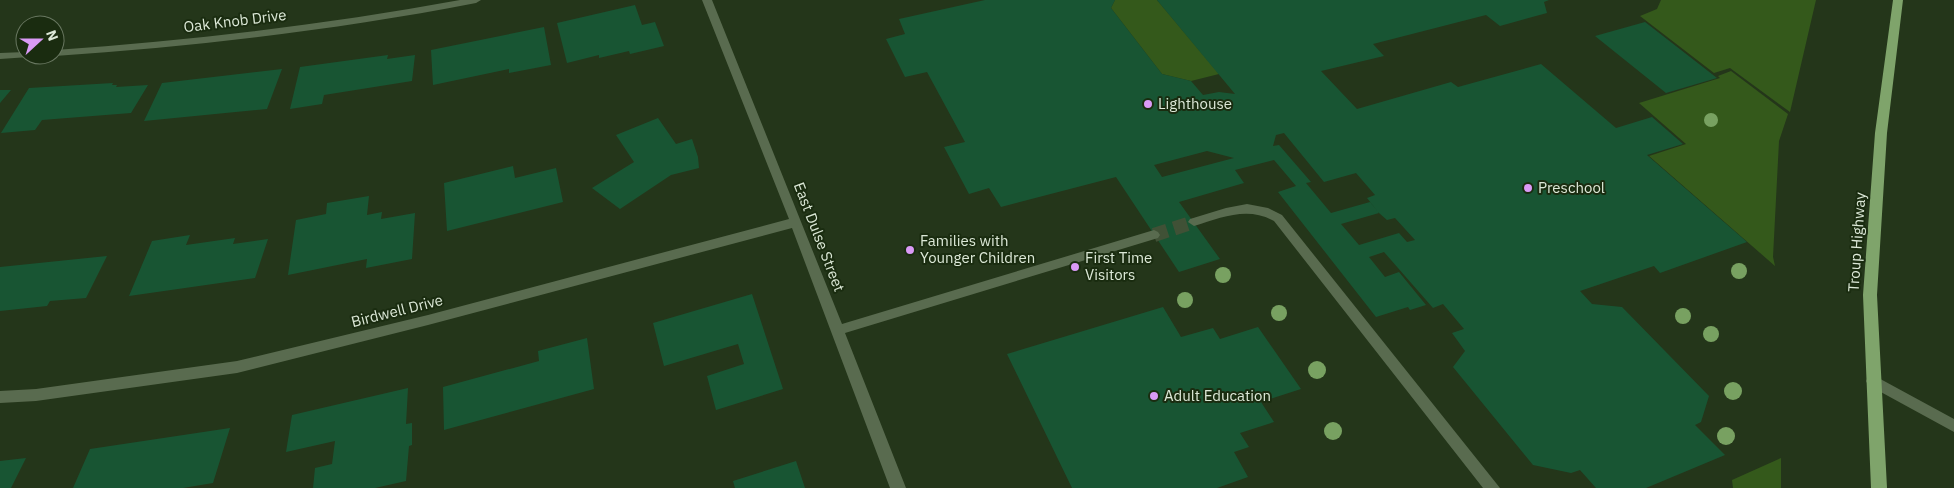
<svg xmlns="http://www.w3.org/2000/svg" width="1954" height="488" font-family="'IBM Plex Sans',sans-serif">
<style>
.green{fill:#34591b}
.building{fill:#185533;fill-rule:evenodd}
.lines{fill:none;stroke-linecap:round;stroke-linejoin:round}
.minor-tunnel{stroke:#405136;stroke-width:14;stroke-dasharray:14 7;stroke-linecap:butt}
.minor{fill:#596b4f;fill-rule:evenodd}
.major{fill:#7fa46b;fill-rule:evenodd}
.tree{fill:#78a161}
.poi-dot{fill:#da9af6;stroke:#1a2c10;stroke-width:2}
.labels{text-anchor:middle;stroke-width:4;stroke-linejoin:round;paint-order:stroke}
.street-label{font-size:15px;fill:#dce8d7;stroke:#1a2c10}
.poi-label{font-size:15px;fill:#dce8d7;stroke:#1a2c10;text-anchor:start}
</style>
<rect width="100%" height="100%" fill="#24361a"/>
<path class="green" d="M 1115,0 L 1157,0 L 1219,74 L 1191,81 L 1162,74 L 1111,8 Z
M 1661,0 L 1816,0 L 1790,112 L 1730,68 L 1714,73 L 1640,16 L 1657,9 Z
M 1731,71 L 1788,114 L 1779,141 L 1773,257 L 1775,266 L 1649,156 L 1686,144 L 1639,103 L 1720,78 L 1718,76 Z
M 1781,458 L 1781,488 L 1733,488 L 1732,480 Z"/>
<path class="building" d="M 985,0 L 1115,0 L 1111,8 L 1162,74 L 1191,81 L 1203,95 L 1219,92 L 1235,94 L 1157,0 L 1549,0 L 1544,2 L 1547,13 L 1500,26 L 1486,15 L 1373,44 L 1384,56 L 1321,71 L 1357,109 L 1451,82 L 1458,87 L 1541,64 L 1616,128 L 1652,117 L 1683,144 L 1647,155 L 1747,242 L 1660,273 L 1654,266 L 1580,291 L 1592,304 L 1622,307 L 1709,396 L 1701,422 L 1695,425 L 1725,455 L 1646,488 L 1596,488 L 1580,470 L 1571,473 L 1533,465 L 1453,367 L 1465,351 L 1452,333 L 1464,329 L 1443,304 L 1433,308 L 1384,252 L 1369,257 L 1385,277 L 1399,272 L 1426,305 L 1410,310 L 1408,307 L 1376,317 L 1278,192 L 1296,186 L 1274,160 L 1235,170 L 1244,183 L 1179,202 L 1220,259 L 1179,272 L 1116,177 L 1001,207 L 989,188 L 969,194 L 944,147 L 965,142 L 927,72 L 905,77 L 886,39 L 905,34 L 899,19 ZM 1284,133 L 1324,182 L 1356,173 L 1375,195 L 1367,198 L 1379,213 L 1370,202 L 1331,213 L 1306,183 L 1311,182 L 1279,145 L 1273,146 L 1276,135 ZM 1207,151 L 1234,158 L 1162,177 L 1154,165 ZM 1379,213 L 1387,220 L 1395,218 L 1415,240 L 1407,242 L 1399,233 L 1359,245 L 1341,224 Z
M 635,5 L 642,25 L 655,22 L 664,46 L 630,54 L 629,51 L 599,58 L 599,55 L 567,63 L 557,23 Z
M 1645,22 L 1717,78 L 1666,93 L 1595,36 Z
M 544,27 L 551,65 L 509,73 L 509,69 L 433,85 L 431,50 Z
M 388,55 L 387,59 L 415,55 L 412,81 L 324,95 L 322,104 L 290,109 L 300,67 Z
M 282,69 L 267,109 L 144,121 L 162,83 Z
M 113,83 L 112,85 L 117,85 L 116,87 L 148,85 L 131,113 L 42,120 L 35,130 L 1,133 L 29,88 Z
M 0,90 L 11,90 L 0,103 Z
M 658,118 L 676,144 L 692,139 L 698,157 L 699,168 L 671,175 L 620,209 L 592,188 L 634,162 L 616,135 Z
M 513,166 L 515,178 L 556,168 L 563,202 L 447,231 L 444,183 Z
M 369,196 L 367,215 L 382,212 L 381,219 L 415,213 L 412,259 L 366,268 L 367,259 L 288,275 L 296,220 L 326,214 L 327,203 Z
M 190,235 L 186,245 L 235,238 L 233,244 L 268,239 L 255,278 L 129,296 L 152,241 Z
M 107,256 L 86,298 L 50,301 L 47,306 L 0,311 L 0,267 Z
M 752,294 L 783,389 L 716,410 L 707,376 L 744,364 L 738,344 L 664,366 L 653,323 Z
M 1163,307 L 1181,337 L 1213,328 L 1220,339 L 1258,327 L 1301,389 L 1261,402 L 1274,422 L 1240,433 L 1249,447 L 1234,452 L 1248,477 L 1217,488 L 1072,488 L 1007,354 Z
M 587,338 L 594,389 L 444,430 L 443,387 L 539,361 L 538,351 Z
M 408,388 L 406,424 L 412,423 L 412,445 L 409,446 L 406,481 L 375,488 L 313,488 L 315,468 L 332,464 L 335,441 L 286,452 L 292,415 Z
M 230,428 L 213,483 L 183,488 L 73,488 L 90,449 Z
M 26,458 L 11,488 L 0,488 L 0,461 Z
M 796,461 L 805,488 L 735,488 L 733,481 Z"/>
<g class="lines">
<path class="minor-tunnel" d="M 1154,235 L 1194,222"/>
<path class="minor" d="M 460,0 L 481,0 L 476,3 C 337,30 197,46 55,56 L 51,55 L 55,55 L 55,50 C 191,40 326,25 460,0 Z
M 702,0 L 712,0 L 842,324 L 1154,230 L 1158,232 L 1160,235 L 1158,238 L 845,333 L 906,488 L 890,488 L 792,228 L 428,325 L 237,373 L 36,401 L 0,403 L 0,391 L 36,389 L 237,361 L 428,315 L 789,219 Z
M 25,52 L 25,55 L 30,55 L 29,57 L 0,59 L 0,53 Z
M 1247,204 L 1268,208 L 1282,215 L 1500,488 L 1483,488 L 1274,221 C 1247,206 1221,218 1194,226 L 1188,222 L 1190,219 L 1226,208 Z
M 1873,375 L 1954,419 L 1954,432 L 1868,385 L 1866,381 L 1868,377 Z"/>
<path class="major" d="M 1893,0 L 1903,0 L 1887,133 L 1877,295 L 1887,488 L 1871,488 L 1863,295 L 1875,133 Z"/>
</g>
<g class="tree">
<circle cx="1711" cy="120" r="7"/>
<circle cx="1739" cy="271" r="8"/>
<circle cx="1223" cy="275" r="8"/>
<circle cx="1185" cy="300" r="8"/>
<circle cx="1279" cy="313" r="8"/>
<circle cx="1683" cy="316" r="8"/>
<circle cx="1711" cy="334" r="8"/>
<circle cx="1317" cy="370" r="9"/>
<circle cx="1733" cy="391" r="9"/>
<circle cx="1333" cy="431" r="9"/>
<circle cx="1726" cy="436" r="9"/>
</g>
<g class="poi-dot">
<circle cx="1148" cy="104" r="5"/>
<circle cx="1528" cy="188" r="5"/>
<circle cx="910" cy="250" r="5"/>
<circle cx="1075" cy="267" r="5"/>
<circle cx="1154" cy="396" r="5"/>
</g>
<g class="labels">
<g class="street-label">
<text transform="translate(235 21) rotate(-7)" y="5">Oak Knob Drive</text>
<text transform="translate(819 237) rotate(69)" y="5">East Dulse Street</text>
<text transform="translate(1857 242) rotate(-86)" y="5">Troup Highway</text>
<text transform="translate(397 311) rotate(-14)" y="5">Birdwell Drive</text>
</g>
<g class="poi-label">
<text x="1158" y="109">Lighthouse</text>
<text x="1538" y="193">Preschool</text>
<text x="920" y="246">Families with<tspan x="920" dy="17">Younger Children</tspan></text>
<text x="1085" y="263">First Time<tspan x="1085" dy="17">Visitors</tspan></text>
<text x="1164" y="401">Adult Education</text>
</g>
</g>
<g transform="translate(40 40) rotate(69)"><circle r="24" fill="#1a2c10" stroke="#687760"/>
<path d="M0-4L9 19L0 12L-9 19Z" fill="#da9af6"/>
<text y="-8" font-size="14" font-weight="bold" text-anchor="middle" fill="#dce8d7">N</text>
</g>
</svg>
